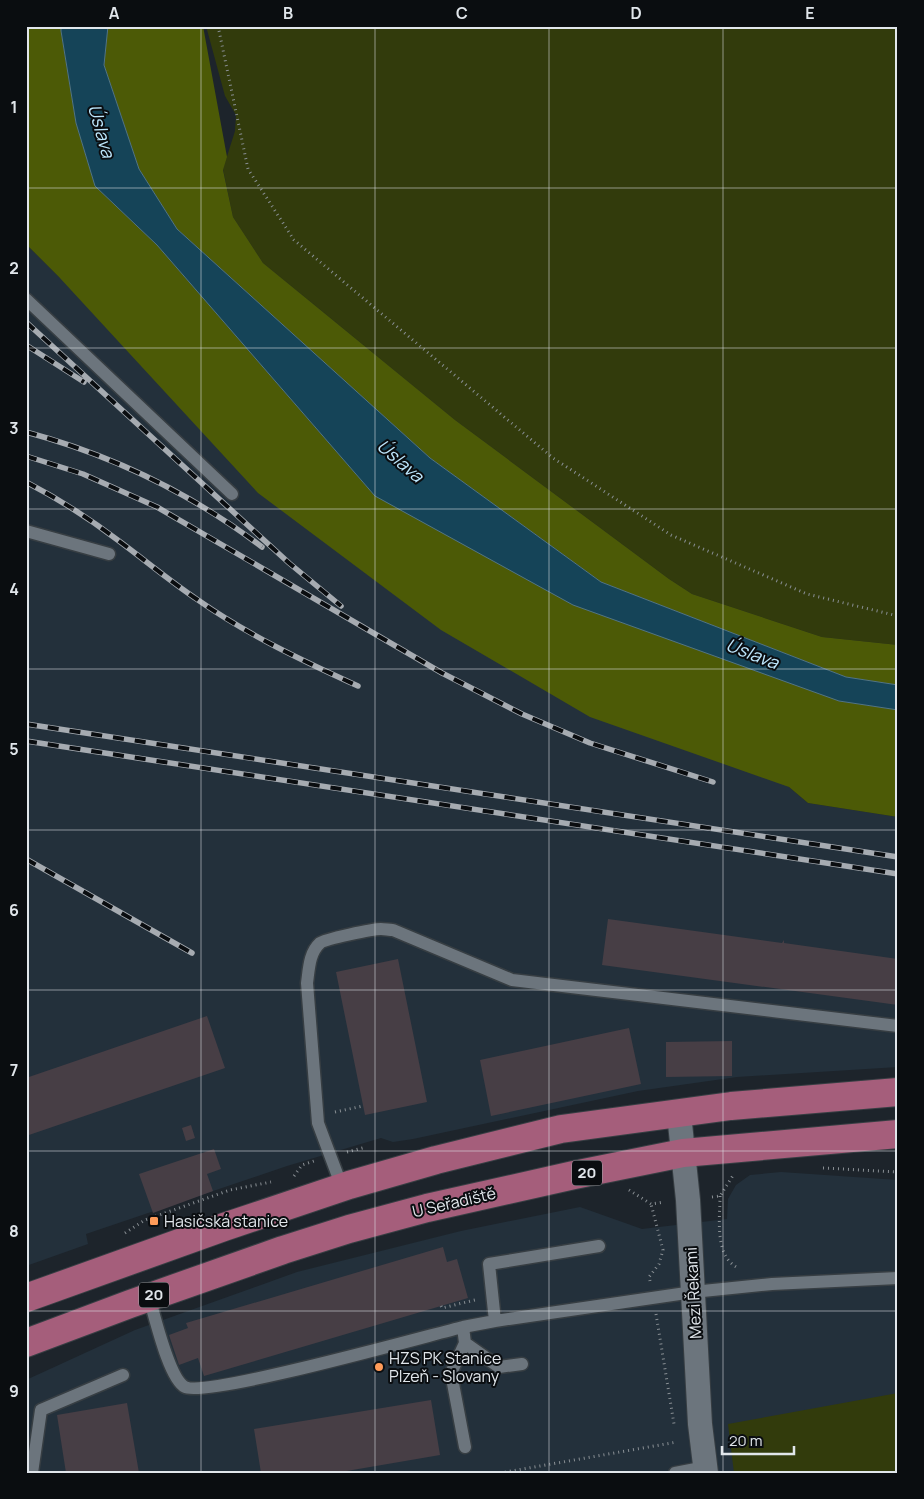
<svg xmlns="http://www.w3.org/2000/svg" width="924" height="1499" font-family="Manrope,sans-serif">
<style>
.built{fill:#23303b}
.green{fill:#323b0c}
.forest{fill:#4c5a06}
.water{fill:#154458;stroke:#527584}
.building{fill:#473e45}
.lines{fill:none;stroke-linecap:round;stroke-linejoin:round}
.lane-casing{stroke:#373e43;stroke-width:15}
.street-casing{stroke:#373e43;stroke-width:26}
.primary-casing{stroke:#373e43;stroke-width:30}
.path{stroke:#898f94;stroke-width:3;stroke-dasharray:1 4;stroke-linecap:butt}
.lane{stroke:#6c757d;stroke-width:12}
.street{stroke:#6c757d;stroke-width:24}
.primary{stroke:#a55e7b;stroke-width:28}
.rail-casing{stroke:#a6abb1;stroke-width:5.5}
.rail{stroke:#0a0d10;stroke-width:4;stroke-dasharray:11;stroke-linecap:butt}
.grid{fill:none;stroke:#e1e6eb;stroke-width:1;stroke-opacity:0.55}
.poi-dot{fill:#fe9b59;stroke:#0a0d10;stroke-width:2}
.labels{text-anchor:middle;stroke-width:4;stroke-linejoin:round;paint-order:stroke}
.shield{fill:#0a0d10;stroke:#a0a5a9;stroke-width:1}
.shield-label{font-size:15px;font-weight:bold;fill:#e1e6eb}
.street-label{font-size:16px;fill:#e1e6eb;stroke:#0a0d10}
.poi-label{font-size:16px;fill:#e1e6eb;stroke:#0a0d10;text-anchor:start}
.water-label{font-size:18px;font-style:italic;fill:#bee8fe;stroke:#0a0d10}
.neatline{fill:none;stroke:#e1e6eb;stroke-width:2}
.grid-label{font-size:16px;text-anchor:middle;font-weight:bold;fill:#e1e6eb}
</style>
<rect width="100%" height="100%" fill="#1d242b"/>
<path class="built" d="M 26,244 L 59,277 L 789,787 L 808,803 L 898,817 L 898,1067 L 737,1077 L 638,1091 L 413,1139 L 393,1142 L 381,1138 L 287,1166 L 86,1234 L 88,1244 L 26,1266 Z
M 781,1172 L 898,1180 L 898,1473 L 26,1473 L 26,1455 L 28,1453 L 26,1441 L 26,1380 L 135,1330 L 297,1272 L 461,1231 L 580,1207 L 642,1229 L 727,1219 L 728,1199 L 736,1185 L 750,1175 Z"/>
<path class="green" d="M 206,26 L 898,26 L 898,645 L 822,637 L 692,594 L 669,579 L 455,420 L 263,263 L 233,217 L 223,169 L 235,131 L 236,115 L 225,96 Z
M 898,1393 L 898,1473 L 734,1473 L 728,1424 Z"/>
<path class="forest" d="M 26,26 L 61,26 L 61,32 L 76,123 L 95,186 L 157,245 L 375,496 L 839,701 L 898,710 L 898,817 L 808,803 L 789,787 L 590,717 L 441,630 L 258,493 L 59,277 L 26,244 Z
M 108,26 L 203,26 L 227,157 L 223,170 L 233,217 L 263,263 L 455,420 L 669,579 L 692,594 L 822,637 L 898,645 L 898,685 L 846,677 L 601,582 L 430,458 L 177,229 L 139,169 L 104,65 Z"/>
<path class="water" d="M 61,26 L 108,26 L 104,65 L 139,169 L 177,229 L 430,458 L 601,582 L 846,677 L 898,685 L 898,710 L 839,701 L 573,605 L 375,496 L 157,245 L 95,186 L 76,123 L 61,31 Z"/>
<path class="building" d="M 608,919 L 782,943 L 784,940 L 784,943 L 898,959 L 898,1005 L 602,965 Z
M 398,959 L 427,1102 L 365,1115 L 336,972 Z
M 207,1016 L 225,1068 L 26,1136 L 26,1078 Z
M 629,1028 L 641,1084 L 491,1116 L 480,1060 Z
M 732,1041 L 732,1076 L 666,1077 L 666,1042 Z
M 191,1125 L 195,1138 L 186,1141 L 182,1128 Z
M 214,1149 L 221,1169 L 207,1174 L 213,1191 L 153,1213 L 139,1174 Z
M 443,1247 L 447,1262 L 457,1259 L 468,1298 L 204,1376 L 198,1358 L 179,1365 L 169,1335 L 188,1328 L 186,1323 Z
M 431,1400 L 440,1455 L 335,1473 L 261,1473 L 254,1429 Z
M 127,1403 L 139,1473 L 66,1473 L 57,1415 Z"/>
<g class="lines">
<defs>
<path id="lane" d="M 26,299 L 232,494
M 26,531 L 109,554
M 342,1187 L 318,1123 L 307,983 C 309,969 309,953 320,943 C 325,939 373,929 381,929 C 385,929 389,930 393,930 L 512,980 L 898,1026
M 149,1297 C 155,1317 169,1379 185,1387 C 206,1398 426,1336 463,1327 L 495,1321 L 693,1292 L 772,1284 L 898,1278
M 495,1321 L 489,1264 L 599,1246
M 463,1327 L 465,1343 L 451,1373 L 465,1447
M 465,1343 L 499,1367 L 522,1364
M 32,1473 L 41,1410 L 123,1375
M 675,1473 L 706,1467"/>
<path id="street" d="M 679,1114 L 688,1200 L 700,1424 L 706,1473"/>
<path id="primary" d="M 26,1298 L 224,1227 L 349,1185 L 436,1160 L 561,1129 L 731,1106 L 898,1092
M 26,1343 L 130,1304 L 283,1250 L 349,1229 L 427,1208 L 574,1175 L 683,1153 L 898,1134"/>
</defs>
<use href="#lane" class="lane-casing"/>
<use href="#street" class="street-casing"/>
<use href="#primary" class="primary-casing"/>
<path class="path" d="M 218,26 L 248,169 L 294,240 L 553,458 L 671,535 L 807,594 L 898,616
M 335,1112 L 363,1106
M 347,1152 L 366,1147
M 823,1168 L 898,1172
M 294,1176 L 302,1165 L 314,1161
M 629,1190 L 651,1204 L 664,1202
M 720,1196 C 720,1218 714,1256 738,1268
M 712,1197 L 720,1196 L 734,1174
M 125,1233 L 145,1220 L 230,1190 L 271,1182
M 650,1281 L 649,1277 L 659,1264 L 663,1250 L 651,1204
M 441,1306 L 442,1308 L 475,1300
M 656,1314 L 674,1424
M 500,1473 L 677,1442"/>
<use href="#lane" class="lane"/>
<use href="#street" class="street"/>
<use href="#primary" class="primary"/>
<defs>
<path id="rail" d="M 26,322 L 289,563 L 341,606
M 26,345 L 84,382
M 26,432 C 112,455 192,494 262,547
M 26,456 L 83,474 L 157,507 L 442,673 L 522,714 L 590,743 L 713,782
M 26,482 C 59,499 90,519 119,541 C 146,561 171,582 198,600 C 248,635 303,661 358,686
M 26,724 L 898,857
M 26,741 L 898,874
M 26,859 L 192,953"/>
</defs>
<use href="#rail" class="rail-casing"/>
<use href="#rail" class="rail"/>
</g>
<path class="grid" d="M 201,26 L 201,1473M 375,26 L 375,1473M 549,26 L 549,1473M 723,26 L 723,1473M 26,188 L 898,188M 26,348 L 898,348M 26,509 L 898,509M 26,669 L 898,669M 26,830 L 898,830M 26,990 L 898,990M 26,1151 L 898,1151M 26,1311 L 898,1311"/>
<g class="poi-dot">
<rect x="149" y="1216" width="10" height="10" rx="2.5"/>
<circle cx="379" cy="1367" r="5"/>
</g>
<g class="labels">
<g class="shield">
<rect x="572" y="1160.5" width="30" height="25" rx="4"/>
<rect x="139" y="1282.5" width="30" height="25" rx="4"/>
</g>
<g class="shield-label">
<text x="587" y="1178">20</text>
<text x="154" y="1300">20</text>
</g>
<g class="street-label">
<text transform="translate(454 1202) rotate(-13)" y="6">U Seřadiště</text>
<text transform="translate(693 1293) rotate(-93)" y="6">Mezi Řekami</text>
</g>
<g class="poi-label">
<text x="164" y="1227">Hasičská stanice</text>
<text x="389" y="1364">HZS PK Stanice<tspan x="389" dy="18">Plzeň - Slovany</tspan></text>
</g>
<g class="water-label">
<text transform="translate(101 131) rotate(74)" y="6">Úslava</text>
<text transform="translate(400 461) rotate(41)" y="6">Úslava</text>
<text transform="translate(752 654) rotate(21)" y="6">Úslava</text>
</g>
</g>
<rect width="924" height="1499" fill="none" stroke="#0a0d10" stroke-width="55"/>
<path d="M722 1446v8h72v-8" fill="none" stroke="#e1e6eb" stroke-width="2.5"/>
<text x="729" y="1446" font-size="15" fill="#e1e6eb" stroke="#0a0d10" stroke-width="4" paint-order="stroke">20 m</text>
<rect x="28" y="28" width="868" height="1444" class="neatline"/>
<g class="grid-label">
<text x="114" y="19">A</text>
<text x="288" y="19">B</text>
<text x="462" y="19">C</text>
<text x="636" y="19">D</text>
<text x="810" y="19">E</text>
<text x="14" y="113">1</text>
<text x="14" y="274">2</text>
<text x="14" y="434">3</text>
<text x="14" y="595">4</text>
<text x="14" y="755">5</text>
<text x="14" y="916">6</text>
<text x="14" y="1076">7</text>
<text x="14" y="1237">8</text>
<text x="14" y="1397">9</text>
</g>
</svg>
